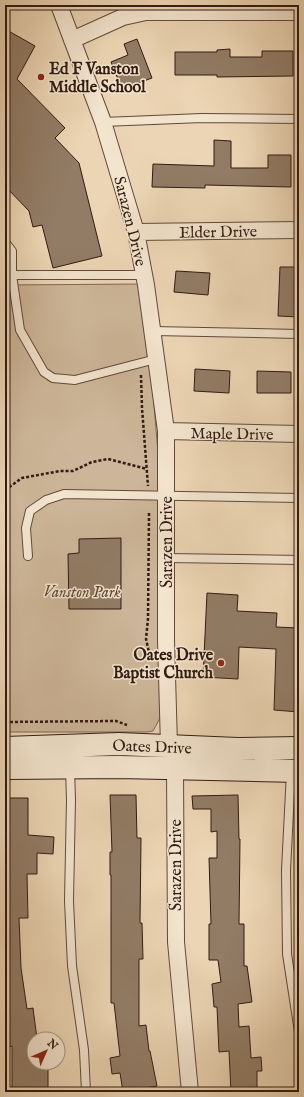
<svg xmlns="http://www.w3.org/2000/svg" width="304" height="1097" font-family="'IM FELL English',serif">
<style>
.green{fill:#ccb598;stroke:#7e6855}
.building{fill:#927c66;stroke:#311b12}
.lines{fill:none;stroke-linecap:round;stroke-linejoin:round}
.lane-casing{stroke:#604a3a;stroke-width:10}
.street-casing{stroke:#604a3a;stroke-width:18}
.secondary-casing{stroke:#311b12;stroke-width:24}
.path{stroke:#311b12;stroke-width:2.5;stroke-dasharray:3 2;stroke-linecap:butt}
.lane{stroke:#f3e4ce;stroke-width:8}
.street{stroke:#f3e4ce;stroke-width:16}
.secondary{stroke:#f3e4ce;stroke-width:22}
.poi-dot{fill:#8f2418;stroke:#f3e4ce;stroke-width:1.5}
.labels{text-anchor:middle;stroke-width:3;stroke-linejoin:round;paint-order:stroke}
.poi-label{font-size:16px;font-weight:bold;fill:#311b12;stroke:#f3e4ce;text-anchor:start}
.street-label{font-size:16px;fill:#311b12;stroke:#f3e4ce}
.park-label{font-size:16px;font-style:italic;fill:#60493a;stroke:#f3e4ce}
</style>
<rect width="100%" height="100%" fill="#ecd5b4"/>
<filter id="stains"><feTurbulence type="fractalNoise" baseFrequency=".005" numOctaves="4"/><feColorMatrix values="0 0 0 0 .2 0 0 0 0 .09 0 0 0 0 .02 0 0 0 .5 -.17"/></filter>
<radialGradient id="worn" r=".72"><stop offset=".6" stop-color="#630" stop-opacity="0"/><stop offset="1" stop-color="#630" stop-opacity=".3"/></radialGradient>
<path class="green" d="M 141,284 L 153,393 L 159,465 L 160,718 L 153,731 L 147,732 L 5,732 L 5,285 Z"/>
<path class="building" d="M 5,29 L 35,46 L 17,79 L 65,128 L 55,138 L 79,163 L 102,256 L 53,268 L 42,225 L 33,227 L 29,211 L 5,186 Z
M 137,39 L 152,78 L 122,89 L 111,62 L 128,55 L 124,44 Z
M 230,49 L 230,57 L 262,57 L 262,51 L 293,51 L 293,76 L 217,77 L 217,75 L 175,75 L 175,52 L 217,52 L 217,50 Z
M 214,140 L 231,141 L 231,168 L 268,168 L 268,155 L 291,155 L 291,187 L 205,185 L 205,188 L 152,187 L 153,164 L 214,166 Z
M 280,267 L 299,267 L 299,317 L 278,316 Z
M 176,271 L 210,273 L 208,295 L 174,292 Z
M 195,369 L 230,371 L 229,393 L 194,391 Z
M 257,371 L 291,372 L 291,393 L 257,393 Z
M 121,538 L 121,609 L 69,609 L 68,554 L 79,553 L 79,539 Z
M 207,593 L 238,595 L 237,611 L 277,613 L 276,627 L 299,628 L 299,712 L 274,710 L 276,649 L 239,647 L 238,679 L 203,677 Z
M 110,795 L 136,795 L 137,838 L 141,838 L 140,923 L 142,923 L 143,959 L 139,959 L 139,1026 L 146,1025 L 149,1051 L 150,1051 L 157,1086 L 123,1092 L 120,1073 L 112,1074 L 110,1058 L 120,1056 L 114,1003 L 111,1003 L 111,875 L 110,875 L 110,852 L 112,852 Z
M 238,795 L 239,839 L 240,839 L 239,924 L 244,924 L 244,966 L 247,966 L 252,1002 L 238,1004 L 239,1027 L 249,1026 L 251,1058 L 261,1057 L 262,1071 L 257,1071 L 257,1092 L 231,1092 L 229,1051 L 219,1052 L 217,1007 L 214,1007 L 212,984 L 221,982 L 218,960 L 209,960 L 209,924 L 211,924 L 209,858 L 217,858 L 217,831 L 211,832 L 211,809 L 193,809 L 192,796 Z
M 5,798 L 28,798 L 28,835 L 54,837 L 53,854 L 37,853 L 37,874 L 27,874 L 28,918 L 19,918 L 21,968 L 27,1009 L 33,1008 L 37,1039 L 34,1039 L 34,1063 L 48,1063 L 48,1088 L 12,1088 L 12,1046 L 9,1047 L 5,1016 Z"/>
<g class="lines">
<defs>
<path id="lane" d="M 103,122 L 202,118 L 299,119
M 5,242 L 12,251 L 12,275 L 20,330 L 44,372 L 53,378 L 75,380 L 156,359
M 5,275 L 144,275
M 153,331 L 299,334
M 28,556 L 26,528 L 30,511 L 46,500 L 64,494 L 299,498
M 166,558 L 299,560
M 70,768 L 71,800 L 69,901 L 72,966 L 84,1050 L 86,1092
M 291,772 L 286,870 L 287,954 L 299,1032"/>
<path id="street" d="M 59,5 L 103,122 L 136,232 L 146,285 L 166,431 L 166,640 L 169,746 L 175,769 L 176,942 L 190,1092
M 72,40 L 123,17 L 146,12 L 299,12
M 136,232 L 299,230
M 166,431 L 299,434"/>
<path id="secondary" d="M 5,748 L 119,744 L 238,749 L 299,748
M 5,768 L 119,767 L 299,771"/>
</defs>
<use href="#lane" class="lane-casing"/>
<use href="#street" class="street-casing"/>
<use href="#secondary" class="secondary-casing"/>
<path class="path" d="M 141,375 L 142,408 L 148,486
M 5,490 L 22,478 L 60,471 L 73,471 L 92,462 L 108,459 L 147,469
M 149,513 L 148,619 L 146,639 L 150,657
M 5,722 L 116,721 L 127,725"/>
<use href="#lane" class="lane"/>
<use href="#street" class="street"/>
<use href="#secondary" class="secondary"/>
</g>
<g class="poi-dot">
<circle cx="41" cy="77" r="4"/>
<circle cx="221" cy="663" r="4"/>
</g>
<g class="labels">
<g class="poi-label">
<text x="49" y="74">Ed F Vanston<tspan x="49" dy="18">Middle School</tspan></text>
<text x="213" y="660" text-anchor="end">Oates Drive<tspan x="213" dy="18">Baptist Church</tspan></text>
</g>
<g class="street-label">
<text transform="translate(131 221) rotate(76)" y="6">Sarazen Drive</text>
<text transform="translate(218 231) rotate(-1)" y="6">Elder Drive</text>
<text transform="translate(232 433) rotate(1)" y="6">Maple Drive</text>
<text transform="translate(166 542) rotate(-90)" y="6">Sarazen Drive</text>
<text transform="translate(152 746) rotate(2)" y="6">Oates Drive</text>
<text transform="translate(175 865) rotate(-90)" y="6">Sarazen Drive</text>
</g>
<g class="park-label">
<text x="82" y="597">Vanston Park</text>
</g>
</g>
<rect width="304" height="1097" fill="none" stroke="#ecd5b4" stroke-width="20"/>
<rect x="6" y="6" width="292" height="1085" fill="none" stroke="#311b12" stroke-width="2"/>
<rect x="10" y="10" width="284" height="1077" fill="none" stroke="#311b12"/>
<g transform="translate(46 1051) rotate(45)"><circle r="19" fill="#f3e4ce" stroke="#a59483"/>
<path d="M0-3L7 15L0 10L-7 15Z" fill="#8f2418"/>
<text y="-6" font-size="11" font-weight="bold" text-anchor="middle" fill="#311b12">N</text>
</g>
<rect width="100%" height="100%" filter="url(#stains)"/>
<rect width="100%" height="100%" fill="url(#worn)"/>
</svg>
